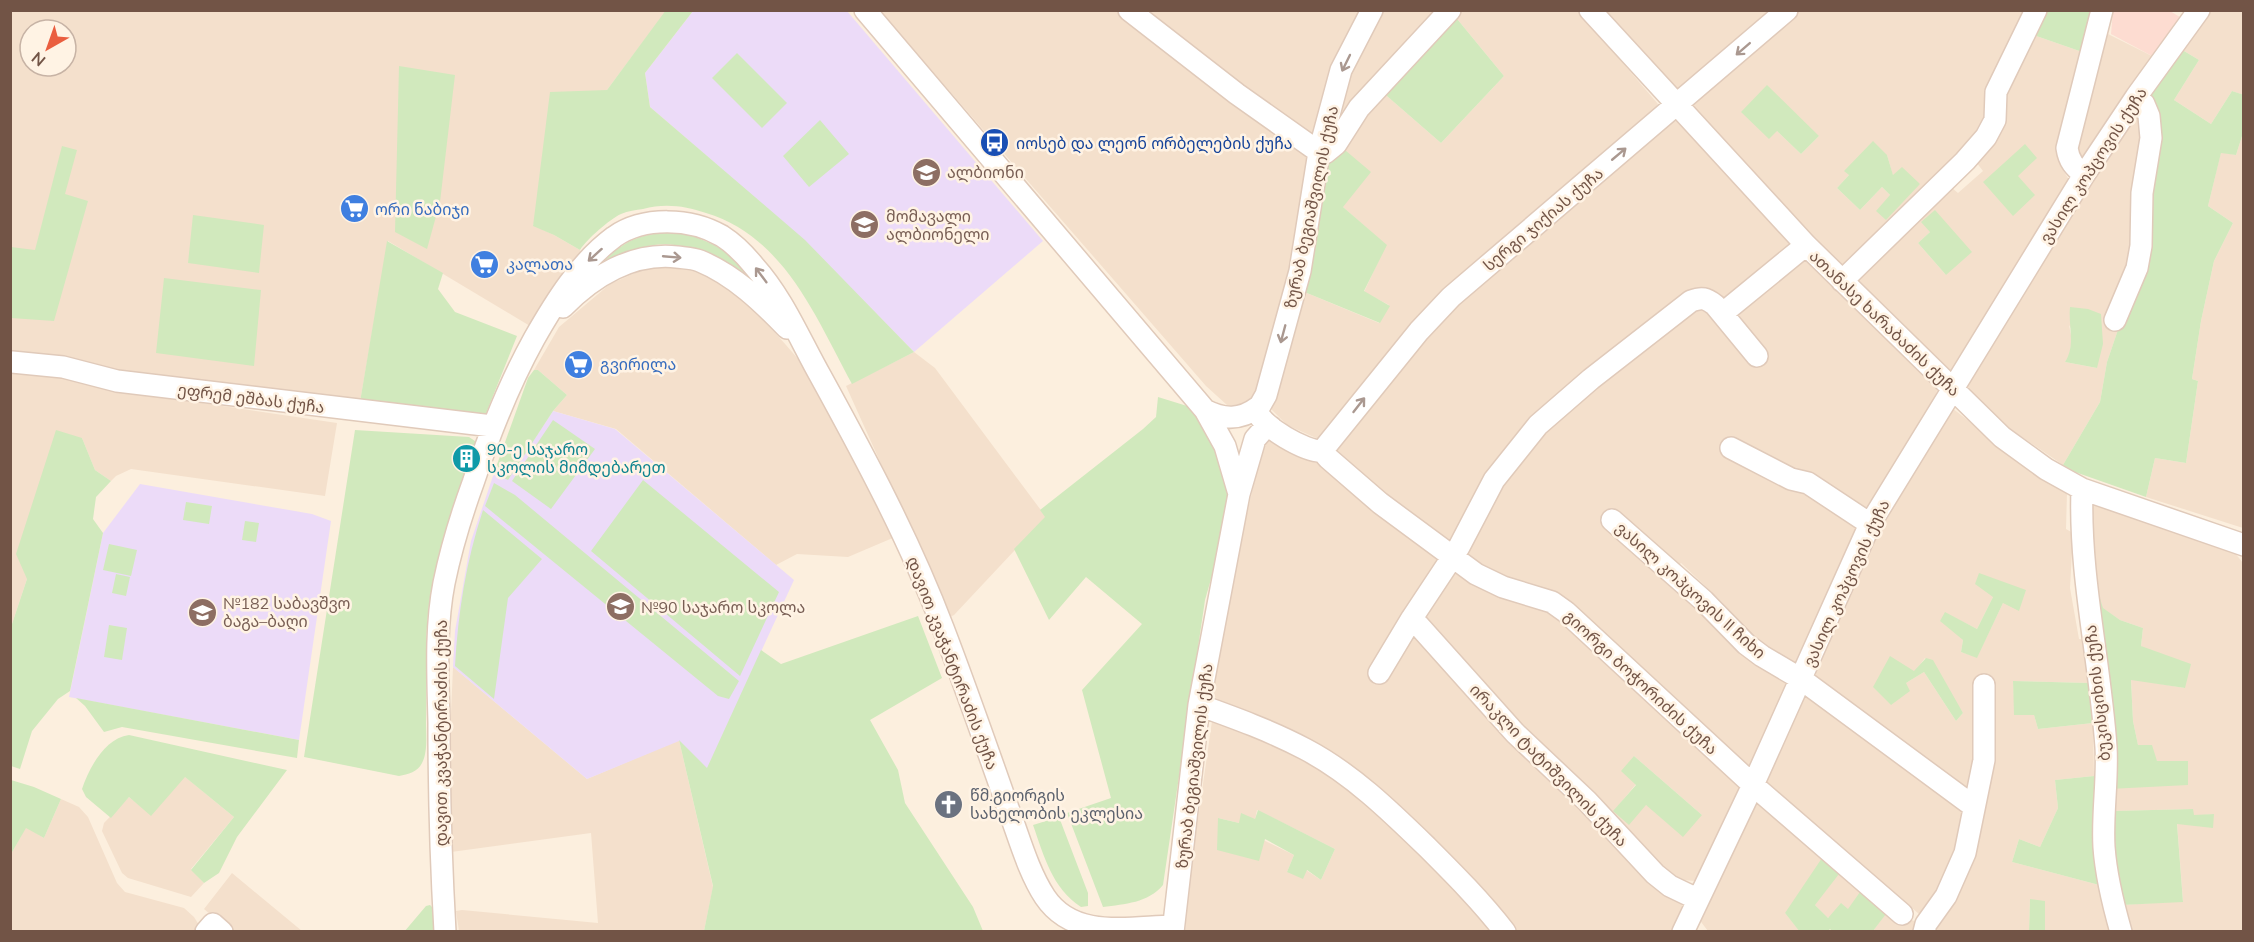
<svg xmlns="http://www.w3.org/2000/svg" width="2254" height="942" font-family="Mulish,'Noto Sans Georgian',sans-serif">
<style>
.residential{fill:#f4e0cc;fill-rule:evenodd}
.commercial{fill:#fddcd1}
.education{fill:#ecdbf8}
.green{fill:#d1e9bd}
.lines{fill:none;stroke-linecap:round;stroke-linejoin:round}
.minor-casing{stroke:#e0caba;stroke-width:24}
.minor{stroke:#fff;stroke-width:21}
.oneway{stroke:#aa9890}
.labels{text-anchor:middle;stroke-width:5;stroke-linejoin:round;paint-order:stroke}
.transit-label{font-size:16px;fill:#164399;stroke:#fff3e4;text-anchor:start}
.street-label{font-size:16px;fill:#725446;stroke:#fff3e4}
.education-label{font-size:16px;fill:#785e54;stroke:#fff3e4;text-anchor:start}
.shop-label{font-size:16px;fill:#366cbe;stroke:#fff3e4;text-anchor:start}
.culture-label{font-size:16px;fill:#0d838f;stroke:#fff3e4;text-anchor:start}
.worship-label{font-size:16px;fill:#5b616d;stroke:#fff3e4;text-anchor:start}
</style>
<rect width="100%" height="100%" fill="#fcefde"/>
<path class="residential" d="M 1457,10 L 1578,11 L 1658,104 L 1654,110 L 1469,268 L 1326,438 L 1316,438 L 1287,425 L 1272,410 L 1271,401 L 1302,291 L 1379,323 L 1389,305 L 1364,292 L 1386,245 L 1343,207 L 1339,145 L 1380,90 L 1441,143 L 1504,76 L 1453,14 Z
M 11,11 L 666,11 L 607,90 L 533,225 L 554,235 L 580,250 L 582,255 L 535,329 L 388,241 L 360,402 L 104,373 L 11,354 ZM 30,30 L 66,30 L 66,66 L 30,66 Z
M 880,11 L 1120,11 L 1313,154 L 1296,255 L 1262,392 L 1243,407 L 1227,405 L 1206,386 Z
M 1136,11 L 1366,11 L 1317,138 Z
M 1377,11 L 1444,11 L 1349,114 L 1338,109 L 1343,77 Z
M 1605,11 L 1774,11 L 1679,90 L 1674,88 Z
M 1799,11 L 2031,11 L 1988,127 L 1845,269 L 1695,114 L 1692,106 L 1696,97 L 1752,52 ZM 1777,131 L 1819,136 L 1801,154 ZM 1887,155 L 1893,176 L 1920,184 L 1890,195 L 1882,187 L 1860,210 L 1837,188 L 1849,175 Z
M 2209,11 L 2243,11 L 2243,95 L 2232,91 L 2211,124 L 2174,100 L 2199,60 L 2179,48 Z
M 2104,32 L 2154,57 L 2083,167 L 2071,140 L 2081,112 L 2093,89 Z
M 2028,33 L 2088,54 L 2060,157 L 2063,170 L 2071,183 L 1952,376 L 1854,276 L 1951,187 L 1958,193 L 1983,171 L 1973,158 ZM 2025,145 L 2036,158 L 2017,175 ZM 1930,232 L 1946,275 L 1918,243 Z
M 2139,106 L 2148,133 L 2120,324 L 2107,362 L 2100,402 L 2063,465 L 2003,424 L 1961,390 ZM 2069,325 L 2097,368 L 2065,362 L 2069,356 L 2072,340 Z
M 1674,118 L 1795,247 L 1725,302 L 1685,298 L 1579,374 L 1541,410 L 1478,492 L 1448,543 L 1327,450 L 1455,301 Z
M 2243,133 L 2243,528 L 2146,497 L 2155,458 L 2186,463 L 2198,381 L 2192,379 L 2201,321 L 2214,261 L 2233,223 L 2208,206 L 2221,152 L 2236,155 Z
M 1800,255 L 1806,256 L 1934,384 L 1937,390 L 1936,397 L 1885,481 L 1859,530 L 1798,667 L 1794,672 L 1762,654 L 1736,631 L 1740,624 L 1722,602 L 1681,563 L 1675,569 L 1614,514 L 1608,522 L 1651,559 L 1648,562 L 1754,654 L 1791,679 L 1749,774 L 1557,600 L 1543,593 L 1508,584 L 1484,572 L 1467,559 L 1464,551 L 1489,496 L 1525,447 L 1543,427 L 1571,402 L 1693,305 L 1704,303 L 1711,309 L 1749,358 L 1758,352 L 1731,313 L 1735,308 Z
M 658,263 L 692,266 L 737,291 L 786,345 L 811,374 L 895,537 L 848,557 L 797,554 L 776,565 L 616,429 L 553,411 L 567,395 L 538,370 L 534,370 L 559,327 L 610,284 Z
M 914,352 L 935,368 L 1046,517 L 954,615 L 950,617 L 846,386 Z
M 11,362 L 108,389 L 337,423 L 325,496 L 131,469 L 116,476 L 111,481 L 95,470 L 82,438 L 27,579 L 11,627 Z
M 1952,408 L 2015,457 L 2067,493 L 2066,529 L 2073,533 L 2070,588 L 2079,639 L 2086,640 L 2089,683 L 2013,681 L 2015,715 L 2034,715 L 2038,729 L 2093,723 L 2094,776 L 2055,780 L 2058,808 L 2040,847 L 2019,839 L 2012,862 L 2103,886 L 2112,931 L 2044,930 L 2030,899 L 2029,931 L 1928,931 L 1936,916 L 1982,760 L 1969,791 L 1823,690 L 1816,677 L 1815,665 L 1875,527 ZM 1993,597 L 2003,603 L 1977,657 L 1961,652 L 1963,640 L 1945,613 L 1977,629 ZM 1925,658 L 1963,713 L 1956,721 L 1924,672 L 1906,683 Z
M 1274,439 L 1321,459 L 1445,557 L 1411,633 L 1418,635 L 1651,880 L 1687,909 L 1676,931 L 1516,931 L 1399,811 L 1219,702 L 1211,692 L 1224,614 L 1263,444 L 1266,440 Z
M 2094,502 L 2235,553 L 2243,563 L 2243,931 L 2131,931 L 2122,905 L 2183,901 L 2177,823 L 2214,814 L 2193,816 L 2193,809 L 2113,811 L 2109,789 L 2157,761 L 2138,745 L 2133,721 L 2131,679 L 2185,688 L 2141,646 L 2143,628 L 2120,620 L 2102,608 L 2086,555 L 2090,504 Z
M 1453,563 L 1538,599 L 1745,785 L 1696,881 L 1683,880 L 1667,874 L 1657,865 L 1422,622 ZM 1634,756 L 1702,815 L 1645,805 L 1629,824 L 1614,811 L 1636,784 Z
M 453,667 L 587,779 L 679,740 L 713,887 L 704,931 L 459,931 L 456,911 L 462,910 L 598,923 L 591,833 L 451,852 L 447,806 Z
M 1805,688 L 1966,806 L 1961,851 L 1926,920 L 1912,908 L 1902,908 L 1762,786 Z
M 1216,718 L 1301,753 L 1384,815 L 1494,932 L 1185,932 L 1191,868 L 1212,721 ZM 1257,810 L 1335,849 L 1321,880 L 1306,870 L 1287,872 L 1294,855 L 1218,818 L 1239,823 L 1255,820 Z
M 184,776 L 234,817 L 191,869 L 204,883 L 191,897 L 128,878 L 122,873 L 102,831 L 104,823 L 129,797 L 151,815 Z
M 1757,798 L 1906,917 L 1922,925 L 1920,931 L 1873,931 L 1886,913 L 1848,909 L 1827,918 L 1815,905 L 1785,913 L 1800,931 L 1708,931 L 1698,918 Z
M 61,799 L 79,807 L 88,817 L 117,883 L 125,892 L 184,908 L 194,917 L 199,925 L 198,932 L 11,932 L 11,854 L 26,827 L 44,838 Z
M 232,873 L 302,931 L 230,931 L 204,909 Z"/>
<path class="commercial" d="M 2113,11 L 2170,11 L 2183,19 L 2154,57 L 2111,34 Z"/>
<path class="education" d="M 693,11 L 847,11 L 1043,241 L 914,352 L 804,240 L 650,107 L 645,73 Z
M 553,411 L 615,429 L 794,580 L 707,769 L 679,741 L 587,779 L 453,667 L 455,631 L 471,541 L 494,473 L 508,479 Z
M 140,484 L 312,514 L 331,521 L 299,740 L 69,697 L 103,533 Z"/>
<path class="green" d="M 666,10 L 693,11 L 645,73 L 650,107 L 805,240 L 914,352 L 852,384 C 816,318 785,237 706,213 C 685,206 665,203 643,209 C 636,210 628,211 621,214 C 610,219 587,239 580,250 L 554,235 L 533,226 L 550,92 L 607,90 Z
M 2039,11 L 2099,11 L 2088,54 L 2028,33 Z
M 1453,14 L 1504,76 L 1441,143 L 1380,90 Z
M 2179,48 L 2199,60 L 2174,100 L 2211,124 L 2232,91 L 2244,95 L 2243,133 L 2236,155 L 2221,153 L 2208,206 L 2233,223 L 2214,261 L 2201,321 L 2192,379 L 2198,381 L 2186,463 L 2155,458 L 2146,497 L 2075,472 L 2063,465 L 2100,402 L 2107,362 L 2121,321 L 2147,257 L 2150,86 Z
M 737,53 L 787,103 L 762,128 L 712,78 Z
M 399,66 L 455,75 L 440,202 L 427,249 L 395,232 Z
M 1767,85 L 1819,136 L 1801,154 L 1777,131 L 1769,139 L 1741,112 Z
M 820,120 L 849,154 L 809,187 L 783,156 Z
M 1873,141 L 1887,155 L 1893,175 L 1902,167 L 1920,184 L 1886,220 L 1876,211 L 1890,195 L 1882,187 L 1860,210 L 1837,188 L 1849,175 L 1844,171 Z
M 2025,144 L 2037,158 L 2018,176 L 2035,195 L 2013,216 L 1983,182 Z
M 1339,145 L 1371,172 L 1343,207 L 1387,245 L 1364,291 L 1390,306 L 1380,323 L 1302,291 L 1328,160 Z
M 62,146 L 77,150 L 65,194 L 88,201 L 54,321 L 11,318 L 11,247 L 35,250 Z
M 1935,210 L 1972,252 L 1946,275 L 1918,243 L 1930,232 L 1921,222 Z
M 193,215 L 264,225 L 259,273 L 188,263 Z
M 681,232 C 708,241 736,252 751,277 C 719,258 679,235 641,248 C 626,253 612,261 598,268 C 624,238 642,233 681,232 Z
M 387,241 L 443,273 L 438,289 L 455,312 L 517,336 L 485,416 L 360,402 Z
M 164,278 L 261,290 L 254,366 L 156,353 Z
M 2070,307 L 2088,309 L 2101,314 L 2103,344 L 2097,368 L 2065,362 C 2076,345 2068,326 2070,307 Z
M 534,370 L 538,370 L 567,395 L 553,411 L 508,480 L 494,473 L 528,378 Z
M 1158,397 L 1200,410 L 1235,495 L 1205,600 L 1163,885 C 1148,903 1125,904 1103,907 L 1067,813 L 1111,798 L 1082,690 L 1142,624 L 1086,577 L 1049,620 L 1014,549 L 1045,517 L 1040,510 L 1143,429 L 1156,417 Z
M 553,420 L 595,449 L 551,509 L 512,481 Z
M 56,430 L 82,438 L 95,470 L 111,481 L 96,497 L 93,519 L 103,533 L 70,691 L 58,699 L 32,731 L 20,769 L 11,766 L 11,627 L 27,579 L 16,554 Z
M 355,430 L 469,437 L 478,443 C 458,495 437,548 429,604 C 424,643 427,683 426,722 C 426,734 428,752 422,763 C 418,772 408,774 399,776 L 304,757 Z
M 643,480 L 779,592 L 740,676 L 591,551 Z
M 494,483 L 515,495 L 739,681 L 729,699 L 718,696 L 485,506 Z
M 186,502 L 212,506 L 209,524 L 183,520 Z
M 483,510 L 542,559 L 508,598 L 494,699 L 455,666 C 458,613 466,561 483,510 Z
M 245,521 L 259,523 L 256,542 L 242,540 Z
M 109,544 L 137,550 L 131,576 L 103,570 Z
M 2091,571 L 2103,608 L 2120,620 L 2143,628 L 2141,646 L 2191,664 L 2185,688 L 2131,680 L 2133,721 L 2138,745 L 2152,745 L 2157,761 L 2188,761 L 2188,785 L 2109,789 Z
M 1979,573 L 2026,590 L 2019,611 L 2003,603 L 1977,658 L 1961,652 L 1963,640 L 1940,621 L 1945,612 L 1977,629 L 1993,597 L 1975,584 Z
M 116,574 L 130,577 L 126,596 L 112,593 Z
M 918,616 L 942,678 L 870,720 L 898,770 L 905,803 L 973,907 L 983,931 L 704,931 L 713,886 L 679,740 L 707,768 L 761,650 L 781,664 Z
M 109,625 L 127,628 L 122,660 L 104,657 Z
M 1890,656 L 1914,671 L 1926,658 L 1933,660 L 1963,713 L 1956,721 L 1924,672 L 1906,683 L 1910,691 L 1891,705 L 1873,687 Z
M 2013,681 L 2089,683 L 2093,723 L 2038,729 L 2034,715 L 2014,715 Z
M 76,698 L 299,740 L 297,758 L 122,727 L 104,732 L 85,706 Z
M 129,735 L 287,770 L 237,837 L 219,873 L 204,883 L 191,870 L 234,817 L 185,777 L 151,816 L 129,797 L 111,818 L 86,797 L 82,789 C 89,768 105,738 129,735 Z
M 1634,756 L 1702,815 L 1683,837 L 1646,805 L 1629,825 L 1613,811 L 1636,785 L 1621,771 Z
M 2094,776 L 2103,886 L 2012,862 L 2019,839 L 2040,847 L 2058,808 L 2055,780 Z
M 11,780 L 34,787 L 61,799 L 44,838 L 26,828 L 11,854 Z
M 2193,809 L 2194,815 L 2214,814 L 2213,828 L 2177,824 L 2183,902 L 2122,905 L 2117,869 L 2113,811 Z
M 1258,810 L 1335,849 L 1321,880 L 1307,870 L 1303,879 L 1287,872 L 1294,855 L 1265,839 L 1259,861 L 1217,850 L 1218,818 L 1239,823 L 1241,813 L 1255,819 Z
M 1059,817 L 1088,893 L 1088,906 L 1081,907 C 1052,888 1044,856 1033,825 Z
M 1822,858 L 1839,874 L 1815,905 L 1828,918 L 1841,903 L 1848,909 L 1860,892 L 1886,914 L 1873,931 L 1833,932 L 1830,929 L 1828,931 L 1800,932 L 1785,913 Z
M 2030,899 L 2045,901 L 2045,930 L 2077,931 L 2029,931 Z
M 430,905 L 433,908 L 438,931 L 404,932 L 426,906 Z"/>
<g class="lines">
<defs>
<path id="minor" d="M 865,10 L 1205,410 L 1225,446 L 1239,494
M 1129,10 L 1237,94 L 1319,152 L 1325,153 L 1336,144 L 1359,108 L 1450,10
M 1372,10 L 1341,70 L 1319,152 L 1300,271 L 1266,395 L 1257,411 C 1262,427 1306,452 1322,451 L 1328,458 L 1380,503 L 1476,574 L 1503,587 L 1552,602 L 1566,612 L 1753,785 L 1902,914
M 1590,10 L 1806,245 L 2002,437 L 2046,469 L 2082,489 L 2244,545
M 2084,175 C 2075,167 2069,162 2067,148 L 2102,10
M 1842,281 L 1965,161 L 1986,137 L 1995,120 L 1996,92 L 2036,10
M 563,307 C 593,276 633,252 677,257 C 684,258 693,258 700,261 C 734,275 762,302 787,328
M 1723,313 L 1806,245
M 2115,320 L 2137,268 L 2141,246 L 2142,193 L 2151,138 L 2149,116 L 2144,104 L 2136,97
M 12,362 L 63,367 L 117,381 L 492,426
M 1205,410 C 1224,420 1241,420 1258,407
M 1731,448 L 1791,479 L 1808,483 L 1870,524
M 1322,451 L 1419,331 L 1451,297 L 1787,10
M 2082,489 C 2079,576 2100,660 2106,747 C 2108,780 2102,814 2104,847 C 2106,875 2113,904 2121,932
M 1612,520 L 1704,601 L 1746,644 L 1762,656 L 1801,679 L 1973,806
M 1412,618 L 1515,733 L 1587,801 L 1655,874 L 1670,886 L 1697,899
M 1379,673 L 1412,618 L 1459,547 L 1494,480 L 1538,425 L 1591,379 L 1691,301 C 1702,297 1706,298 1715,305 L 1757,356
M 1199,705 C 1235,718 1271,731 1305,749 C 1351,773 1390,811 1427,847 C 1454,874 1481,901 1505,932
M 206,932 L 213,924 L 222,932
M 445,932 C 441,862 439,792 439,723 C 438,677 435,629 444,583 C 451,549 461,516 473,483 C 490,432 508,386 534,339 C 555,302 579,263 614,237 C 644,216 691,218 722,236 C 733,243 746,256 754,266 C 783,298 800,340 821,377 C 866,459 910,541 943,628 C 966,688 987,748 1008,808 C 1019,837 1028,871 1045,897 C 1074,940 1128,927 1173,926
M 1173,932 L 1199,705 L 1239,494 L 1255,439 L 1263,430 L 1271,427
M 1683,932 L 1753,785 L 1870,524 L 2084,175 L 2136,97 L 2199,10
M 1924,932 L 1926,924 L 1946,896 L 1965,853 L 1984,760 L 1984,685"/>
</defs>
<use href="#minor" class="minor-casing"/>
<use href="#minor" class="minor"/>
</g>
<defs><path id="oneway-shaft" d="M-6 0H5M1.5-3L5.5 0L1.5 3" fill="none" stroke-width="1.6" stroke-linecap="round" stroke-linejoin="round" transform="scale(1.5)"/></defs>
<g class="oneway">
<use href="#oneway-shaft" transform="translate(1743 49) rotate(139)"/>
<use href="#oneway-shaft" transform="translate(1346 63) rotate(116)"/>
<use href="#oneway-shaft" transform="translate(1619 154) rotate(-40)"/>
<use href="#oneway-shaft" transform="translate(595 255) rotate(138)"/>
<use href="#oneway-shaft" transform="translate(672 257) rotate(5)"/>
<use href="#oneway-shaft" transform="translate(761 275) rotate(-127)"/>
<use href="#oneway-shaft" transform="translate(1283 334) rotate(105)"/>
<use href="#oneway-shaft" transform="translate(1359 405) rotate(-52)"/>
</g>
<defs>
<symbol id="bus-disc" viewBox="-11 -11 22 22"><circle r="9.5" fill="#1a4fb4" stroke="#fff3e4"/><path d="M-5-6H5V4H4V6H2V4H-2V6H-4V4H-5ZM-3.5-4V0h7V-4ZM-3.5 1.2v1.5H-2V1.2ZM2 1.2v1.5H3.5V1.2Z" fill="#fff"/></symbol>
<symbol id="school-disc" viewBox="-11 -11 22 22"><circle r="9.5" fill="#8d6e63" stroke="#fff3e4"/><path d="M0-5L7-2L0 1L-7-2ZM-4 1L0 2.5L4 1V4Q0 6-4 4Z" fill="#fff"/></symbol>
<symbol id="supermarket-disc" viewBox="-11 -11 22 22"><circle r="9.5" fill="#3f7fe0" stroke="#fff3e4"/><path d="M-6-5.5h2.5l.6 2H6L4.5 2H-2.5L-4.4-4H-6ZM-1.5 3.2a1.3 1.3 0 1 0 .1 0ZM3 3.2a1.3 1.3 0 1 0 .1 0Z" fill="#fff"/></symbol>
<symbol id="building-disc" viewBox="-11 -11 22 22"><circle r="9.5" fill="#0f9aa8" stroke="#fff3e4"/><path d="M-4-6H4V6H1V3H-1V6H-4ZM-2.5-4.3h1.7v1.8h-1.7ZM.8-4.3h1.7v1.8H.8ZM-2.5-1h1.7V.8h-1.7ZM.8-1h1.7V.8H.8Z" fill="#fff"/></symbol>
<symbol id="church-disc" viewBox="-11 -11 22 22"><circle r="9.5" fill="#6b7280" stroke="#fff3e4"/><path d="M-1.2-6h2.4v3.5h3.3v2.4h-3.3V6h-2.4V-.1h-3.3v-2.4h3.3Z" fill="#fff"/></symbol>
</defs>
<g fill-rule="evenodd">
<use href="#bus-disc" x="978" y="126" width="33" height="33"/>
<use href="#school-disc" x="910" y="156" width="33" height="33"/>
<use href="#supermarket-disc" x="338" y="192" width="33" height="33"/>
<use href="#school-disc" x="848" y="208" width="33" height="33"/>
<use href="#supermarket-disc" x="468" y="248" width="33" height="33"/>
<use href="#supermarket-disc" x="562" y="348" width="33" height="33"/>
<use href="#building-disc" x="450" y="442" width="33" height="33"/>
<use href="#school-disc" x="604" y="590" width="33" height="33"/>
<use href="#school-disc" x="186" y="596" width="33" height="33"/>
<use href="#church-disc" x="932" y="788" width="33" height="33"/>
</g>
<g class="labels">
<g class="transit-label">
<text x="1016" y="149">იოსებ და ლეონ ორბელების ქუჩა</text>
</g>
<g class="street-label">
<text transform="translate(2093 165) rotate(-57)" y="6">ვასილ კოპცოვის ქუჩა</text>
<text transform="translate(1311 207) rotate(-78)" y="6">ზურაბ ბეგიაშვილის ქუჩა</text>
<text transform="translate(1543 219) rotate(-40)" y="6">სერგი ჯიქიას ქუჩა</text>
<text transform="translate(1885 323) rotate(44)" y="6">ათანასე ხარაბაძის ქუჩა</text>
<text transform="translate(251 398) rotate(7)" y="6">ეფრემ ეშბას ქუჩა</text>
<text transform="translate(1846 583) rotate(-65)" y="6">ვასილ კოპცოვის ქუჩა</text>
<text transform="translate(1691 590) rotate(42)" y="6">ვასილ კოპცოვის II ჩიხი</text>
<text transform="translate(953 663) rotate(69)" y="6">დავით კვაჭანტირაძის ქუჩა</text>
<text transform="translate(1641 682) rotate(43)" y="6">გიორგი ბოჭორიძის ქუჩა</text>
<text transform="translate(2097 693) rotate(-96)" y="6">ბუკისციხის ქუჩა</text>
<text transform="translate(441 733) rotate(-90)" y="6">დავით კვაჭანტირაძის ქუჩა</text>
<text transform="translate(1549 765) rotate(46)" y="6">ირაკლი ტატიშვილის ქუჩა</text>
<text transform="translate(1194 766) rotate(-83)" y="6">ზურაბ ბეგიაშვილის ქუჩა</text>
</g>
<g class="education-label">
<text x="947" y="178">ალბიონი</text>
<text x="886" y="222">მომავალი<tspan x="886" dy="18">ალბიონელი</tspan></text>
<text x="223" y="609">№182 საბავშვო<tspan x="223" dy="18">ბაგა–ბაღი</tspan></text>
<text x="641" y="613">№90 საჯარო სკოლა</text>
</g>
<g class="shop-label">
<text x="375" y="215">ორი ნაბიჯი</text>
<text x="506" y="270">კალათა</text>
<text x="600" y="370">გვირილა</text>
</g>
<g class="culture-label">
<text x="487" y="455">90-ე საჯარო<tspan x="487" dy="18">სკოლის მიმდებარეთ</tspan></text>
</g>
<g class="worship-label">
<text x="970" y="801">წმ.გიორგის<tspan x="970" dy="18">სახელობის ეკლესია</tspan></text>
</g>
</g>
<rect width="2254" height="942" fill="none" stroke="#725446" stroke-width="24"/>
<g transform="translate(48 48) rotate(220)"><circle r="28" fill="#fff3e4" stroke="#c7b3a5" stroke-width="1.5"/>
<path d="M0-4.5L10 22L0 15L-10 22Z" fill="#ea5e3f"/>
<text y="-9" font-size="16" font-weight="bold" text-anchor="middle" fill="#725446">N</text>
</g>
</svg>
